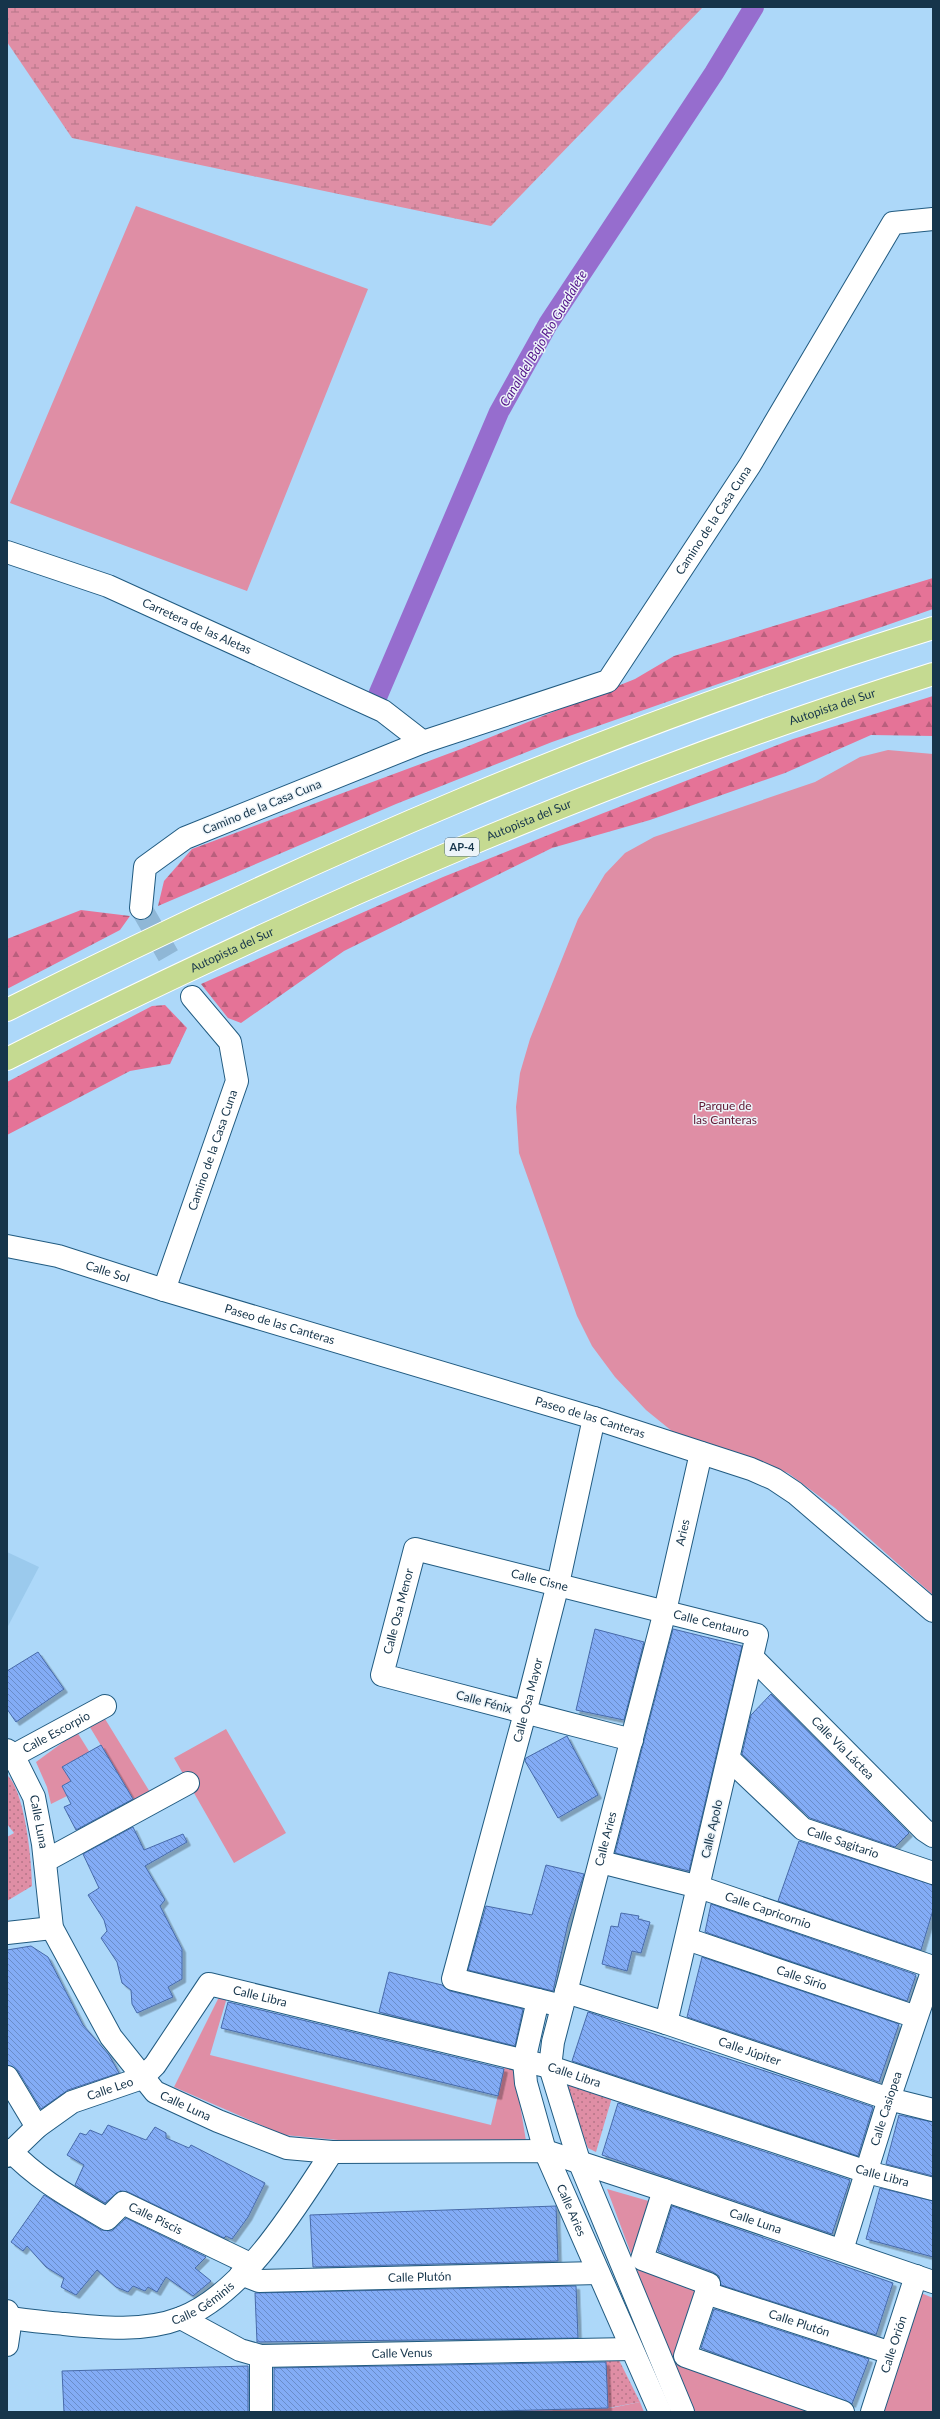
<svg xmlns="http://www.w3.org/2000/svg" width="940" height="2419" font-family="Lato,sans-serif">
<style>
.built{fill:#9bcaed}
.grass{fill:url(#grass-dots)}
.forest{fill:url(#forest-firs)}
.wetland{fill:url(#wetland-marsh)}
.green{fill:#df8ea5}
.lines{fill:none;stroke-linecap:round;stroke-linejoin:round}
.canal{stroke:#966dce;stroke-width:20}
.building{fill:url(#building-back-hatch);stroke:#476aa9;filter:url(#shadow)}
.minor-tunnel{stroke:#8fb7d6;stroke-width:22;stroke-dasharray:22 11;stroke-linecap:butt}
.minor-casing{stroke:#215b81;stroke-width:24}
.highway-casing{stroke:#fff;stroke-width:24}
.minor{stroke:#fff;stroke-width:22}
.highway{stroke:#c5da91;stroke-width:22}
.labels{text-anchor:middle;stroke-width:3;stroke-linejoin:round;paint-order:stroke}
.shield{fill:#edf4f9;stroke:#566e7f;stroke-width:1}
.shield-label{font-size:11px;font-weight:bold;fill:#16354b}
.street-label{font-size:12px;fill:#16354b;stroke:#edf4f9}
.park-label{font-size:12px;fill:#601834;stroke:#edf4f9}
.water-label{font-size:13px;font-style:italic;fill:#511289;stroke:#edf4f9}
</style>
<defs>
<pattern id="grass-dots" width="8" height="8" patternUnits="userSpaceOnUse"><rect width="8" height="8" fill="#df8ea5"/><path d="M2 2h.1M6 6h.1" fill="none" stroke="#b47588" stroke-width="1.8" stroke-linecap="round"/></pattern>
<pattern id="forest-firs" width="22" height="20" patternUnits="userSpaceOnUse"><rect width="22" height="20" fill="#e57397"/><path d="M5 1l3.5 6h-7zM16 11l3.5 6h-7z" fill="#b95f7d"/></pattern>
<pattern id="wetland-marsh" width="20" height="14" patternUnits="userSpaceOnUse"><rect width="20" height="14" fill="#df8ea5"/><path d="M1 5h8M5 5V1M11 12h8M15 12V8" fill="none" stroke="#b47588"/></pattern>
<pattern id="building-back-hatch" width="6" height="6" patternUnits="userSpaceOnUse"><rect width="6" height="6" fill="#83acf6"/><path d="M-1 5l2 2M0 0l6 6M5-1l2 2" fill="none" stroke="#6a8dc9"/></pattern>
<filter id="shadow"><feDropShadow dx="3.5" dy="3.5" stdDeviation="0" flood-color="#0004"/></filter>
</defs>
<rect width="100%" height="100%" fill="#add8f9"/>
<path class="built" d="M 7,1552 L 39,1567 L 7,1628 Z"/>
<path class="grass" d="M 7,1775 C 25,1791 32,1862 32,1886 L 7,1901 L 7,1837 L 14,1833 L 7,1824 Z
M 559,2073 L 613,2094 L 596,2152 L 588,2148 Z
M 617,2356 L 640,2402 L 608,2408 L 605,2357 Z"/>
<path class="forest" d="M 933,578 L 933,609 L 552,742 L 396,804 L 158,906 L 164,881 L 192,849 L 461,749 L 635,679 L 674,656 Z
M 933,696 L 933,736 L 871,735 L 785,773 L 650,820 L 552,848 L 344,951 L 241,1023 L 228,1018 L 201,984 L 443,877 L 601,814 L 793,739 Z
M 81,910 L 130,916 L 120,930 L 7,989 L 7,939 Z
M 165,1005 L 187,1028 L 170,1064 L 130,1071 L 7,1135 L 7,1082 L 152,1006 Z"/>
<path class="wetland" d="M 7,7 L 703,7 L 491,226 L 72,138 L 7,42 Z"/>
<path class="green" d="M 136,206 L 368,289 L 247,591 L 10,503 Z
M 888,750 L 933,754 L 933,1595 L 835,1508 L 788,1473 L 678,1436 L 646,1410 L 615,1377 L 592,1346 L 577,1316 L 519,1153 L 516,1107 L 520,1073 L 530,1039 L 578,919 L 605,874 L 625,853 L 654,837 L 815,782 L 860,757 Z
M 102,1714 L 153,1797 L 109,1814 L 134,1800 L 88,1724 Z
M 226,1729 L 286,1833 L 234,1863 L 174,1758 Z
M 77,1732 L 92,1756 L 71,1781 L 62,1786 L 67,1796 L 51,1804 L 47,1787 L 36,1762 Z
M 221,1993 L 228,1994 L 210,2055 L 491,2125 L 505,2065 L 514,2068 L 526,2141 L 338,2140 L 284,2135 L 174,2087 Z
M 607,2189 L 659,2204 L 643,2259 L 709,2284 L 689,2353 L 850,2412 L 695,2412 L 672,2364 Z
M 921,2293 L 933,2298 L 933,2412 L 882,2412 Z
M 640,2402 L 644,2412 L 463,2412 L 611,2408 Z"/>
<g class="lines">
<path class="canal" d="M 378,695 L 499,412 L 548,324 L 714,73 L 754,7"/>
</g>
<path class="building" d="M 595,1629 L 644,1642 L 624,1720 L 576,1710 Z
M 673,1629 L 742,1646 L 689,1871 L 615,1853 Z
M 38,1652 L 64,1689 L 16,1722 L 7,1709 L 7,1671 Z
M 771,1694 L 909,1833 L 895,1847 L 810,1818 L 742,1754 L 751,1715 Z
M 567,1736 L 598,1795 L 558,1818 L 525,1761 L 526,1758 Z
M 101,1745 L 133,1799 L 76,1830 L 64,1807 L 71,1804 L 62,1786 L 71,1781 L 62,1767 Z
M 133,1827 L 144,1850 L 183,1834 L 187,1842 L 145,1866 L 165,1900 L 160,1906 L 182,1949 L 182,1979 L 168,1987 L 173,1997 L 137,2013 L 132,2004 L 131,1990 L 122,1983 L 117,1962 L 101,1938 L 107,1931 L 104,1920 L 88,1895 L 99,1888 L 83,1854 Z
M 799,1841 L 933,1885 L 933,1910 L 921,1950 L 778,1901 Z
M 546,1865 L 584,1874 L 568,1923 L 553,1991 L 468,1970 L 486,1906 L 532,1915 Z
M 711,1904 L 914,1974 L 916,1975 L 907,2001 L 705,1932 Z
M 621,1913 L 639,1916 L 638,1919 L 650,1922 L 641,1953 L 632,1951 L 627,1971 L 602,1964 L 611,1926 L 618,1927 Z
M 31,1946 L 48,1957 L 83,2025 L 109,2055 L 119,2073 L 68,2090 L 41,2109 L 18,2071 L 7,2065 L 7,1950 Z
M 702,1957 L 899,2024 L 879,2082 L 687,2017 Z
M 389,1972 L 442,1985 L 450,1991 L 523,2009 L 515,2046 L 379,2012 Z
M 228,2002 L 504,2069 L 498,2096 L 221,2028 Z
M 588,2012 L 873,2107 L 858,2156 L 572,2061 Z
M 618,2103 L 850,2180 L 832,2234 L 602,2155 Z
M 899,2115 L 933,2122 L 933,2176 L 886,2164 Z
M 108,2125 L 146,2140 L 155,2127 L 166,2133 L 166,2138 L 189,2148 L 191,2145 L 265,2183 L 248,2217 L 232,2239 L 226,2236 L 224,2238 L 128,2192 L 120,2191 L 105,2203 L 75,2185 L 84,2165 L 67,2155 L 80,2133 L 86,2135 L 90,2130 L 102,2135 Z
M 880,2188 L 933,2201 L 933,2257 L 866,2239 Z
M 44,2195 L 101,2230 L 112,2231 L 126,2218 L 206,2257 L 195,2268 L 211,2281 L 193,2296 L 166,2277 L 157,2292 L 148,2287 L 145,2291 L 133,2286 L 128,2292 L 116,2287 L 97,2270 L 76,2295 L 61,2287 L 64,2278 L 46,2267 L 27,2246 L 23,2251 L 11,2242 Z
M 556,2206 L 558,2261 L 313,2267 L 310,2215 Z
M 672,2206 L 893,2283 L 876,2335 L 721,2285 L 719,2276 L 713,2272 L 658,2251 Z
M 576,2286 L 578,2338 L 257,2342 L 255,2293 Z
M 714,2309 L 869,2359 L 852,2404 L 701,2348 Z
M 606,2362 L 608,2408 L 463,2412 L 274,2412 L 274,2368 Z
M 248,2366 L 248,2412 L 64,2412 L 62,2371 Z"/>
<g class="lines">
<path class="minor-tunnel" d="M 141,908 L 192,997"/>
<defs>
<g id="minor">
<path id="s1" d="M 7,552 L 108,586 L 383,711 L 423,742 L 185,838 L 145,867 L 141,908"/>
<path id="s2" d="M 423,742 L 608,681 L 750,465 L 893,223 L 933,219"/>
<path id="s3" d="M 7,1246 L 58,1256 L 164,1290 L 594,1418 L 751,1469 L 774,1479 L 795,1493 L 933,1611"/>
<path id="s4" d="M 164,1290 L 237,1081 L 230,1042 L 192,997"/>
<path id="s5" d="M 753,1658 L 924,1830 L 933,1836"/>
<path id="s6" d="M 632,1740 L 382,1675 L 415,1549 L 757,1635 L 666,2023"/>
<path id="s7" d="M 7,1750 L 13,1755 L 34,1797 L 43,1844 L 52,1928 L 111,2037 L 155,2092 L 218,2121 L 287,2148 L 332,2152 L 545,2151 L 664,2190 L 933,2282"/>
<path id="s8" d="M 7,1759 L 105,1706"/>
<path id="s9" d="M 729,1759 L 803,1829 L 933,1873"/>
<path d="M 45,1861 L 188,1783"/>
<path id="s10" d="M 601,1862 L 699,1887 L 933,1967"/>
<path d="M 7,1933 L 52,1928"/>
<path id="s11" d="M 687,1939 L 916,2017"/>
<path id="s12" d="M 566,1992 L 666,2023 L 889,2099 L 933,2110"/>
<path id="s13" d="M 538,2000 L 524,2061 L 526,2083 L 545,2151 L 660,2412"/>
<path id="s14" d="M 562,2006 L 453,1979 L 525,1713 L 558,1584 L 594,1418"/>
<path d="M 7,2077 L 37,2127"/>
<path id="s15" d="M 10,2150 C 38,2180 72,2198 107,2219 L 123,2203 L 250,2264"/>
<path id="s16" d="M 7,2156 L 37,2127 L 72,2102 L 142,2078 L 155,2065 L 209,1984 L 550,2067 L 867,2172 L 933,2189"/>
<path d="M 664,2190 L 642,2259 L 709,2284 L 685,2356 L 843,2412"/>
<path id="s17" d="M 842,2250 L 889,2099 L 933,1969"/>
<path id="s18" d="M 241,2274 L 259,2281 L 598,2273"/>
<path id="s19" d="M 706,2293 L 891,2353"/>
<path d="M 7,2311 L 11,2318 L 7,2345"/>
<path id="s20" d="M 7,2317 C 25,2321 45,2322 64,2324 C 102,2328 145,2332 181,2318 C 245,2293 296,2207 332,2152"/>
<path id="s21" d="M 181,2318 L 240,2350 L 261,2356 L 631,2349"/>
<path d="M 261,2356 L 261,2412"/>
<path id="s22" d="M 683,2412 L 579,2161 L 550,2067 L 553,2042 L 665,1611 L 701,1453"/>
<path id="s23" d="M 872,2412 L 916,2276"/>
</g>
<g id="highway">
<path d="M 7,1010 C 306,860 613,726 933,628"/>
<path id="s24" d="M 7,1059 C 307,908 612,775 933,674"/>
</g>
</defs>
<use href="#minor" class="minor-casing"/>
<use href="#highway" class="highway-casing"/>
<use href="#minor" class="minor"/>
<use href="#highway" class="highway"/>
</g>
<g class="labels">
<rect class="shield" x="445" y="838" width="34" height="18" rx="3"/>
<g class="shield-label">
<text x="462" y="851">AP-4</text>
</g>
<g class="street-label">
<text dy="4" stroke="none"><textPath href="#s2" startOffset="387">Camino de la Casa Cuna</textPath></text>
<text dy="4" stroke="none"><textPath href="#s1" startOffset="204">Carretera de las Aletas</textPath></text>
<text dy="4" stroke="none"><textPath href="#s24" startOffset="898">Autopista del Sur</textPath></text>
<text transform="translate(262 807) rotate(-22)" y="4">Camino de la Casa Cuna</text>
<text dy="4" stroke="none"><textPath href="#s24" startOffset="574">Autopista del Sur</textPath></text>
<text dy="4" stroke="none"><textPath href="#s24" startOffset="250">Autopista del Sur</textPath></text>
<text dy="4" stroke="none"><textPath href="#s4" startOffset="148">Camino de la Casa Cuna</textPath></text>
<text dy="4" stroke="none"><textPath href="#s3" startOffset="104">Calle Sol</textPath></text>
<text dy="4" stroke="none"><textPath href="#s3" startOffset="284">Paseo de las Canteras</textPath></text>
<text dy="4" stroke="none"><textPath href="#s3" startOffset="608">Paseo de las Canteras</textPath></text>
<text dy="4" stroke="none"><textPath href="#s22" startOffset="921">Aries</textPath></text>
<text dy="4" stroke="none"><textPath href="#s6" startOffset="517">Calle Cisne</textPath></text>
<text dy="4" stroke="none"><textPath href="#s6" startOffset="324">Calle Osa Menor</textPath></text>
<text dy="4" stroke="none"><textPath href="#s6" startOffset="694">Calle Centauro</textPath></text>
<text dy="4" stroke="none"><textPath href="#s14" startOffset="401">Calle Osa Mayor</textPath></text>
<text transform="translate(484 1702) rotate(15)" y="4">Calle Fénix</text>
<text dy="4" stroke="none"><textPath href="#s8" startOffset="56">Calle Escorpio</textPath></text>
<text dy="4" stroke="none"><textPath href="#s5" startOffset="127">Calle Vía Láctea</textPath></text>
<text dy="4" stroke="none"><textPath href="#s7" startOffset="80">Calle Luna</textPath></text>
<text transform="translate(712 1829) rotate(-77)" y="4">Calle Apolo</text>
<text dy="4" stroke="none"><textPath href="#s22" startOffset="605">Calle Aries</textPath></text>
<text dy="4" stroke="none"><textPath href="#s9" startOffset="144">Calle Sagitario</textPath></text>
<text dy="4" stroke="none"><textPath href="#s10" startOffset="174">Calle Capricornio</textPath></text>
<text dy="4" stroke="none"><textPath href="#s11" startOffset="121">Calle Sirio</textPath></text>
<text dy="4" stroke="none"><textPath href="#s16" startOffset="327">Calle Libra</textPath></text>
<text dy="4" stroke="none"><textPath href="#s12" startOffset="193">Calle Júpiter</textPath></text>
<text dy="4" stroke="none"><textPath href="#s16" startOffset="651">Calle Libra</textPath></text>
<text dy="4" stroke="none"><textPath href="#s16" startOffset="125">Calle Leo</textPath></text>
<text dy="4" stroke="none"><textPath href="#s7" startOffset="415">Calle Luna</textPath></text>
<text dy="4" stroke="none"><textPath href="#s17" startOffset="148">Calle Casiopea</textPath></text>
<text dy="4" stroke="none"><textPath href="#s16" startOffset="975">Calle Libra</textPath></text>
<text dy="4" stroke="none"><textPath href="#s13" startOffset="220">Calle Aries</textPath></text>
<text dy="4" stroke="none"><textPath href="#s15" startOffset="178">Calle Piscis</textPath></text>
<text dy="4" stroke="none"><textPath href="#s7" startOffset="1005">Calle Luna</textPath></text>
<text dy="4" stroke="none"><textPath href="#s18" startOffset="180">Calle Plutón</textPath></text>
<text dy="4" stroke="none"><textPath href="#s20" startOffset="202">Calle Géminis</textPath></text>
<text dy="4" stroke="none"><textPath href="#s19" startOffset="98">Calle Plutón</textPath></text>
<text dy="4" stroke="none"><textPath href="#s23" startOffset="71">Calle Orión</textPath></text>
<text dy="4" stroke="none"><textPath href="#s21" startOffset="230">Calle Venus</textPath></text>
</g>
<g class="park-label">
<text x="725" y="1110">Parque de<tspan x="725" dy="14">las Canteras</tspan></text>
</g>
<g class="water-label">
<text transform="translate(543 338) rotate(-59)" y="5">Canal del Bajo Río Guadalete</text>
</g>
</g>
<rect width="940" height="2419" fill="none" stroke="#16354b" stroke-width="16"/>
</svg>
